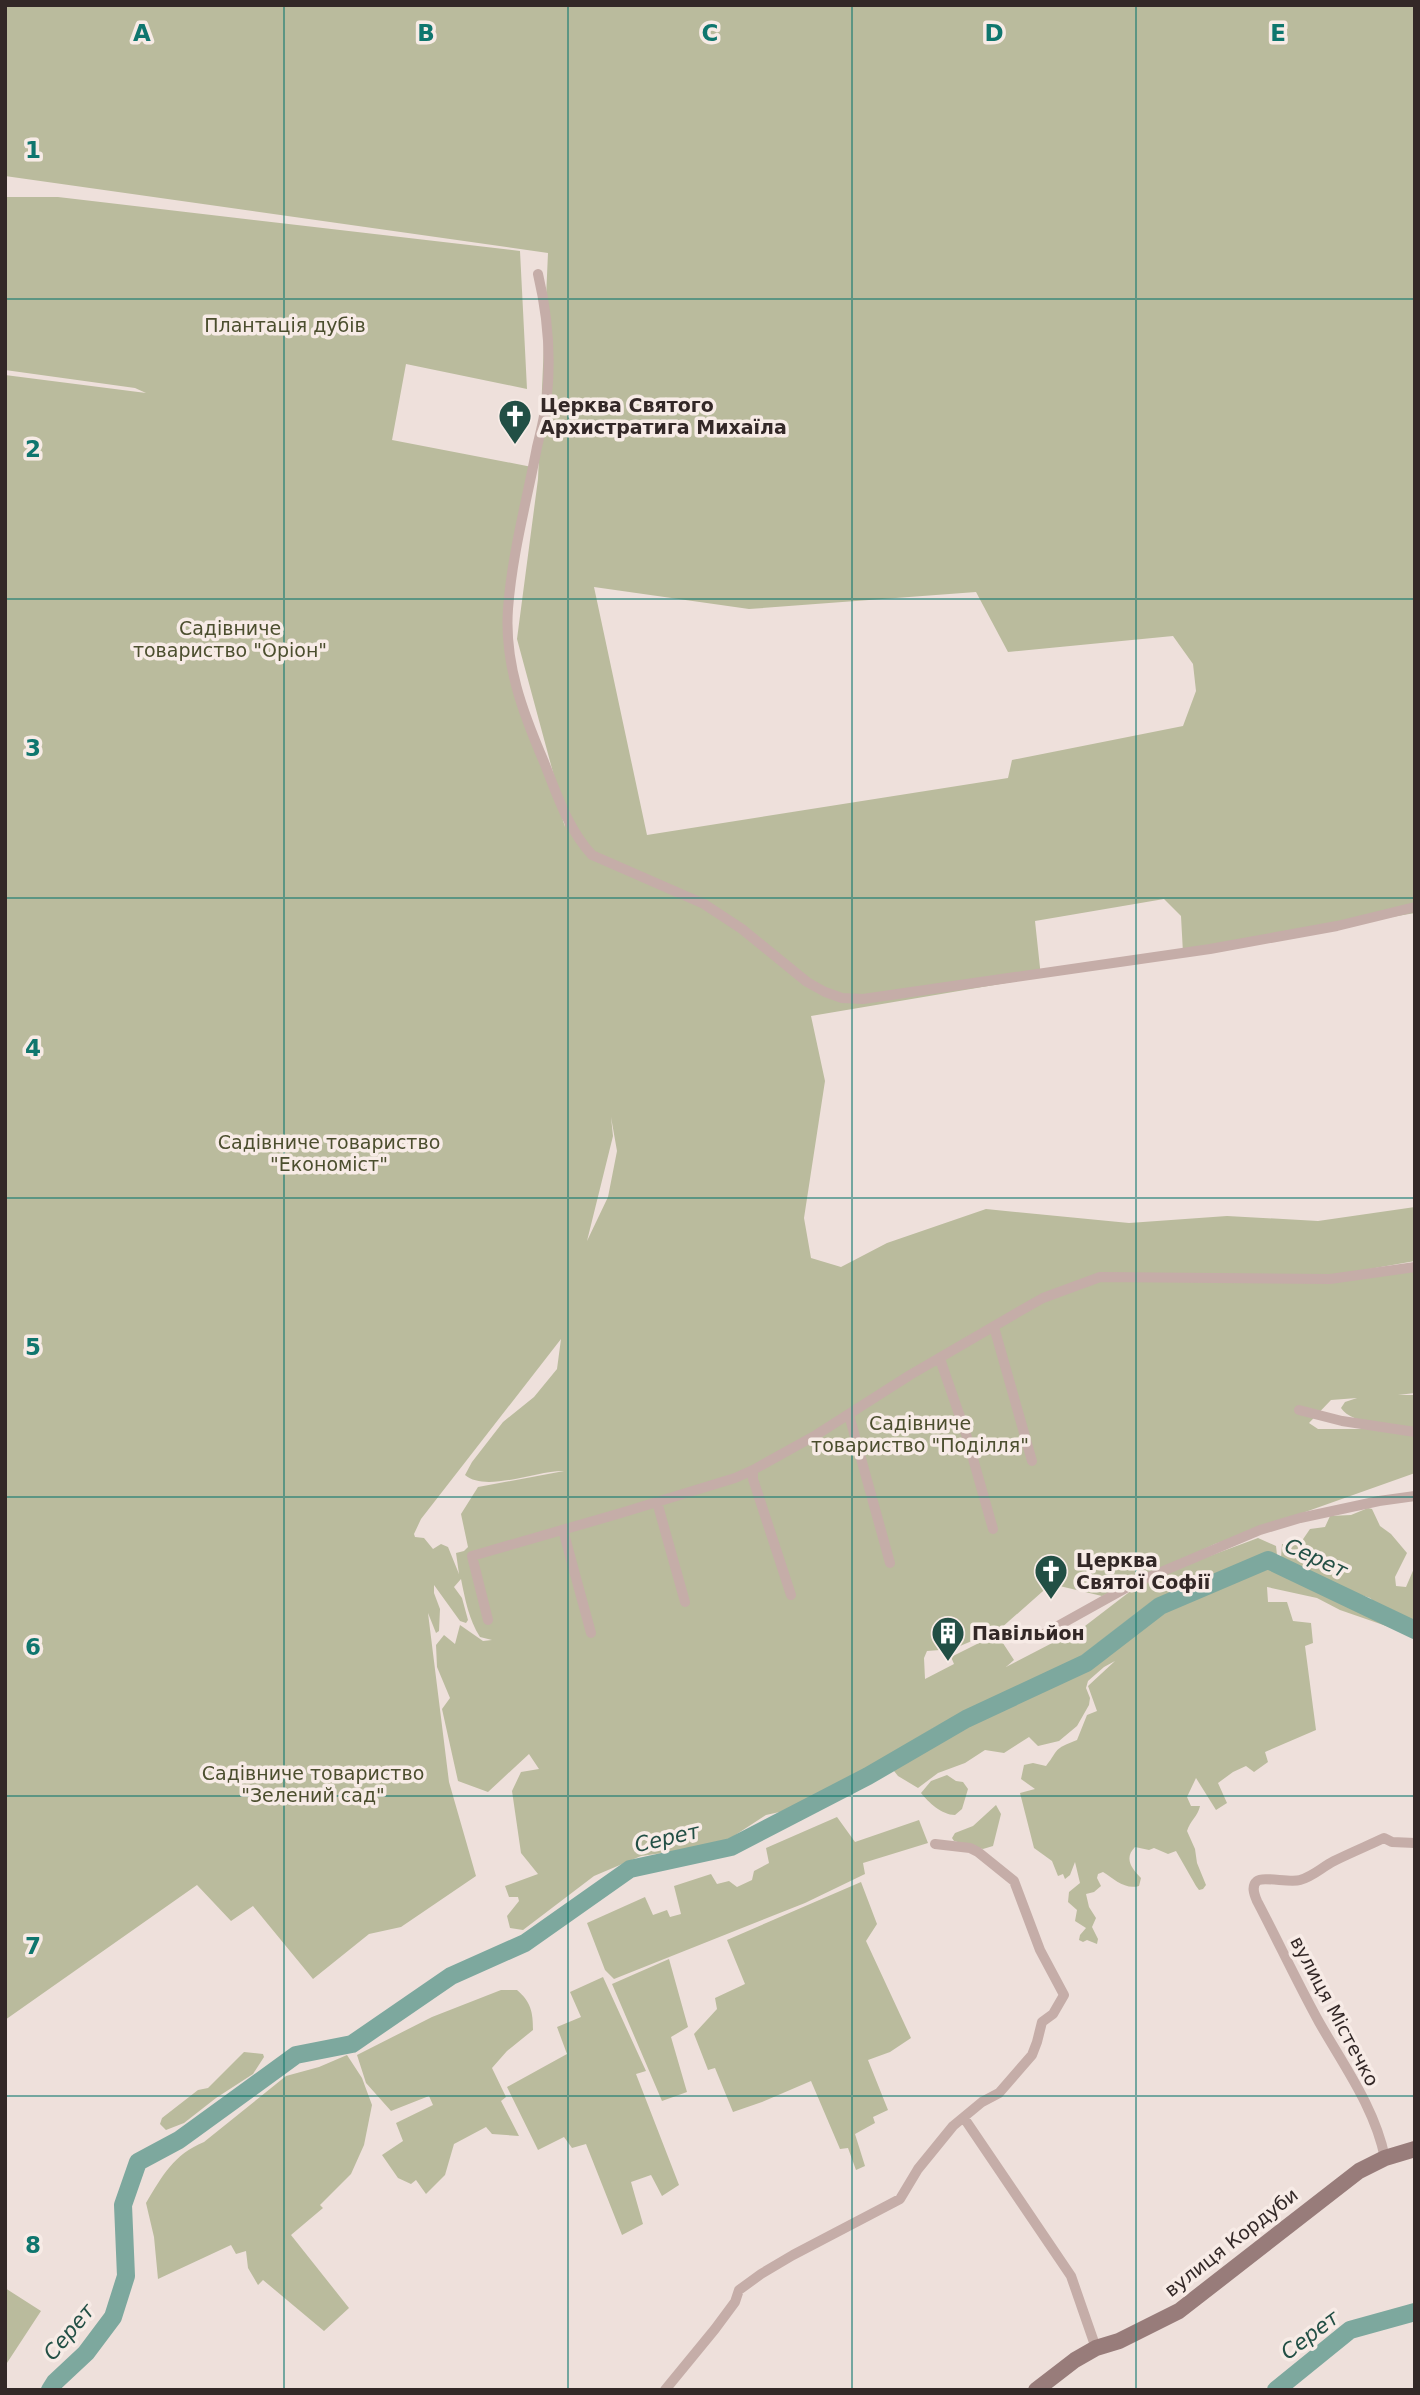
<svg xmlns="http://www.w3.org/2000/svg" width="1420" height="2395" font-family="'DejaVu Sans',sans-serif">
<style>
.green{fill:#babb9d;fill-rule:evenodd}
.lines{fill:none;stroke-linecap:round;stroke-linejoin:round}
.river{stroke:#7da89e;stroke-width:18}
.street{stroke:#c5ada8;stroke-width:10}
.secondary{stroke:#987c7a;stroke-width:16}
.grid{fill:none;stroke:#0f766e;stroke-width:2;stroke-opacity:0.55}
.labels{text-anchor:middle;stroke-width:7;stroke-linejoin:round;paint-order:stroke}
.park-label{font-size:19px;fill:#4b4e2e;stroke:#f7ebe6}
.poi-label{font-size:19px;font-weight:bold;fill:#332827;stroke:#f7ebe6;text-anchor:start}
.street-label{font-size:19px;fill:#332827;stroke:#f7ebe6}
.water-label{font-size:21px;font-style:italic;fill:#224f45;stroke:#f7ebe6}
.grid-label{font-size:23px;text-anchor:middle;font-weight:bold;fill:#0f766e;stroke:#f7ebe6;stroke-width:7;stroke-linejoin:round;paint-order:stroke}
</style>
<rect width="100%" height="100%" fill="#eee0db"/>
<path class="green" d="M 5,5 L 1415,5 L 1415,913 L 1183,953 L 1181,916 L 1164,899 L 1035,921 L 1041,977 L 811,1016 L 825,1081 L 804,1218 L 811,1258 L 841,1267 L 887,1243 L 986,1209 L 1129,1223 L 1227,1216 L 1318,1221 L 1415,1207 L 1415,1261 L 1358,1271 L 1415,1267 L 1415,1393 L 1398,1395 L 1415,1395 L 1415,1429 C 1396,1426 1352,1425 1341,1408 L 1345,1402 L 1357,1398 L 1331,1400 L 1309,1423 L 1318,1429 L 1406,1429 L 1415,1431 L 1415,1473 L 1215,1544 L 1102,1596 L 1051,1584 L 1000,1629 L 953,1649 L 927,1651 L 924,1658 L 925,1679 L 954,1664 L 951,1657 L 997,1634 L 1014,1660 L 1006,1667 L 1085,1626 L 1145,1580 L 1258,1538 L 1276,1546 L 1277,1555 L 1256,1557 L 1241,1570 L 1155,1599 L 1051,1679 L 1030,1682 L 976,1713 L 937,1726 L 802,1807 L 766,1815 L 720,1845 L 641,1856 L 594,1876 L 523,1930 L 510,1928 L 507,1916 L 519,1901 L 518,1897 L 509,1897 L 505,1886 L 538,1874 L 521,1853 L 512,1791 L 521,1772 L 539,1769 L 529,1754 L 488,1792 L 458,1781 L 442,1709 L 450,1698 L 437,1667 L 436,1645 L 444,1635 L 455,1644 L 460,1625 L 483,1641 L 492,1640 L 480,1637 C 469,1620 465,1599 461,1579 L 454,1587 L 462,1598 L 468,1620 L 466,1623 L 460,1621 L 434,1585 L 434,1593 L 440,1609 L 439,1631 L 436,1633 L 428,1613 L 449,1782 L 476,1876 L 401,1927 L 369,1934 L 313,1979 L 253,1906 L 231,1921 L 197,1885 L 5,2020 L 5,375 L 146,393 L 135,388 L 5,370 L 5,197 L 58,197 L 520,251 L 527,389 L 406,364 L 392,440 L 532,467 L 506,632 L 520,695 L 553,786 L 565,827 L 561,802 L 517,639 L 538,479 L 548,253 L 5,176 ZM 594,587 L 749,609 L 976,592 L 1008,652 L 1173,636 L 1193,664 L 1196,691 L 1183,726 L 1012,760 L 1008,778 L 647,835 ZM 611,1117 L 617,1151 L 608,1197 L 587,1241 L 613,1136 ZM 561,1339 L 557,1369 L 534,1397 L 503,1422 L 472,1462 L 465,1475 C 486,1493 538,1470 564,1471 L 478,1487 L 461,1514 L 468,1547 L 464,1551 L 456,1553 L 459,1574 L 448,1547 L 441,1544 L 433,1549 L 424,1538 L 415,1537 L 414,1534 L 421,1519 Z
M 1368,1508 L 1372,1509 L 1380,1526 L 1391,1534 L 1407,1553 L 1395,1577 L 1396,1586 L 1406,1587 L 1415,1566 L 1415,1622 L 1378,1605 L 1370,1598 L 1324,1582 L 1281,1558 L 1282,1544 L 1299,1545 L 1310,1529 L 1325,1527 L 1330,1516 L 1351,1515 Z
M 1253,1567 C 1291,1566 1320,1590 1354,1603 C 1375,1610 1395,1617 1415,1627 L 1415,1636 L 1340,1610 L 1317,1598 L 1267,1587 L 1268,1602 L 1287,1602 L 1293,1621 L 1311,1623 L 1313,1643 L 1305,1646 L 1316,1730 L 1265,1752 L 1268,1762 L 1254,1772 L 1246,1766 L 1233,1772 L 1218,1783 L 1227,1803 L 1216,1810 L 1196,1778 L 1187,1797 L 1191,1806 L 1200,1806 C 1198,1816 1190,1821 1187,1831 L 1195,1849 L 1197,1863 L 1206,1885 L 1203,1889 L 1199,1890 L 1196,1886 L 1176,1851 L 1168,1854 L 1154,1848 L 1149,1850 L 1135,1847 C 1124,1858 1131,1868 1141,1878 L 1139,1886 C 1125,1890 1114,1879 1103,1872 L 1098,1874 L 1097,1878 L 1101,1886 L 1094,1892 L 1086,1894 L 1089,1907 L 1096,1918 L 1092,1927 L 1098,1939 L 1097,1944 L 1087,1940 L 1083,1942 L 1079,1940 L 1080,1935 L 1086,1928 L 1075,1921 L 1077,1910 L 1068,1902 L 1069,1892 L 1080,1883 L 1075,1862 L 1070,1875 L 1065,1879 L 1063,1874 L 1058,1876 L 1052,1861 L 1034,1848 L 1020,1793 L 1035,1789 L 1021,1779 L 1024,1765 L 1033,1763 L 1046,1766 C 1060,1748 1052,1750 1077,1740 L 1087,1715 L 1097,1711 L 1088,1686 L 1115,1661 L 1104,1667 L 1088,1681 L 1086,1688 L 1090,1698 L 1089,1705 L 1077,1726 L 1059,1741 L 1038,1746 L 1029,1737 L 1004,1753 L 985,1750 L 965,1763 L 938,1773 L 918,1788 L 898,1776 L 894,1771 L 898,1756 L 904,1752 L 913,1752 L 920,1746 L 930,1747 L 934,1741 L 976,1714 L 1013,1700 L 1041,1685 L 1055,1681 L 1062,1674 L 1073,1673 L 1102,1655 L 1105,1642 L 1165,1602 Z
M 947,1775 L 956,1781 L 963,1782 L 968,1789 L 962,1809 L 955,1815 C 942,1815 928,1802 921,1793 L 931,1781 Z
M 996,1805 L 1001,1814 L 993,1846 L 983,1849 L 954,1841 L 952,1838 L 955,1833 L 973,1826 Z
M 837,1817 L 855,1842 L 919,1820 L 928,1843 L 863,1863 L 865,1874 L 805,1903 L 614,1979 L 605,1970 L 587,1923 L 645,1897 L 653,1915 L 667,1910 L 670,1917 L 681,1914 L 674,1886 L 711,1874 L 717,1884 L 729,1881 L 737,1887 L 752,1880 L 754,1871 L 769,1863 L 766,1848 Z
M 861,1882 L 877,1924 L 866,1941 L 911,2038 L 890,2052 L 868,2060 L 888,2110 L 873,2117 L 875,2123 L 855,2134 L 865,2166 L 856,2170 L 848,2148 L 840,2149 L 811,2081 L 762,2102 L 733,2112 L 715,2068 L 708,2070 L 694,2034 L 717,2009 L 715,1998 L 745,1984 L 727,1940 Z
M 669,1959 L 688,2027 L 671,2037 L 687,2092 L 662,2101 L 612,1984 Z
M 603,1977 L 646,2071 L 636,2074 L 679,2185 L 662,2196 L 651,2175 L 631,2182 L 643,2224 L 622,2235 L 586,2144 L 572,2148 L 564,2137 L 538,2150 L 507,2087 L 567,2054 L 557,2027 L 581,2017 L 570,1992 Z
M 501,1990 L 517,1990 C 531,2002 533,2012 533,2030 L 507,2051 L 492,2068 L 506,2097 L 501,2101 L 519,2136 L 492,2134 L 486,2127 L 454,2144 L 445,2175 L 426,2194 L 416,2180 L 411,2184 L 398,2178 L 382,2155 L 403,2141 L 396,2123 L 433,2105 L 429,2096 L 391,2111 L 366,2083 L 357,2055 L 432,2017 Z
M 244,2052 L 263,2054 L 264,2057 L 253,2074 L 216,2098 L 184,2123 L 166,2130 L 160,2124 L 162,2118 L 198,2090 L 208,2088 Z
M 347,2055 L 362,2078 L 372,2105 L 364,2145 L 351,2174 L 320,2205 L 323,2208 L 291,2235 L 349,2308 L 324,2331 L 263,2280 L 258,2285 L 248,2268 L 246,2251 L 236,2254 L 231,2245 L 158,2279 L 154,2237 L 146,2203 C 163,2175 173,2155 204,2142 L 286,2076 L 319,2067 Z
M 5,2288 L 41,2311 L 5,2366 Z"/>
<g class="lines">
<path class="river" d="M 50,2390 L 55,2382 L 86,2353 L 113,2317 L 126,2276 L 123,2205 L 138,2162 L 179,2140 L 296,2055 L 352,2044 L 451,1976 L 525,1943 L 630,1869 L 731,1847 L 868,1776 L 966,1719 L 1086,1663 L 1160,1606 L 1268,1560 L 1415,1630
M 1276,2390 L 1350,2330 L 1415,2312"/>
<path class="street" d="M 538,274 C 547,312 551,355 547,395 C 546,412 541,430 537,447 C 527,500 512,554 508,609 C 504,663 523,713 544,762 C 557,795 568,829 592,855 L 704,904 L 742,929 L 807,982 L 825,992 L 842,998 L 863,999 L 1210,949 L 1337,926 L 1415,907
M 994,1327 L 1032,1461
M 940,1359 L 966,1434 L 993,1529
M 1299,1410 L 1342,1421 L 1415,1432
M 849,1415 L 890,1563
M 753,1470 L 753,1479 L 791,1595
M 657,1502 L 685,1602
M 563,1530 L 591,1633
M 488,1620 L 472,1556 L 621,1513 L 735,1478 L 753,1470 L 816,1435 L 910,1375 L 1020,1311 L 1043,1298 L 1100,1277 L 1330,1279 L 1415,1267
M 1016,1637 L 1038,1637 L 1135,1583 L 1260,1530 L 1300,1518 L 1379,1501 L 1415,1496
M 964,2118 L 1071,2276 L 1096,2348
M 1385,2158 C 1375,2108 1344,2066 1319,2022 C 1297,1982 1278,1941 1257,1901 C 1254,1894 1251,1886 1257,1881 C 1263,1876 1290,1883 1300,1880 C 1314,1876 1322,1867 1334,1861 C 1350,1853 1367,1846 1384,1838 L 1392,1842 L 1415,1843
M 665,2390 L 715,2329 L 735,2302 L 739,2290 L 761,2274 L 793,2255 L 900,2199 L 918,2169 L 953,2126 L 982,2102 L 999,2093 L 1032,2055 L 1037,2042 L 1042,2022 L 1053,2014 L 1064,1995 L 1040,1950 L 1014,1881 L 978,1852 L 970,1848 L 935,1844"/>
<path class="secondary" d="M 1036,2390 L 1075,2360 L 1096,2348 L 1119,2341 L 1179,2311 L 1359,2171 L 1385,2158 L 1415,2149"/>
</g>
<path class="grid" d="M 284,5 L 284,2390M 568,5 L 568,2390M 852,5 L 852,2390M 1136,5 L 1136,2390M 5,299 L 1415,299M 5,599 L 1415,599M 5,898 L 1415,898M 5,1198 L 1415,1198M 5,1497 L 1415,1497M 5,1796 L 1415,1796M 5,2096 L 1415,2096"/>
<defs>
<symbol id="church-pin" viewBox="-11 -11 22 30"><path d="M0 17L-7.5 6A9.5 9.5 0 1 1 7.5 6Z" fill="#224f45" stroke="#f7ebe6"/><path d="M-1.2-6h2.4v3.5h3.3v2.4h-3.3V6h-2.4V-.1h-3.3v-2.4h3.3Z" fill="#fff"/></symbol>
<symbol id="building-pin" viewBox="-11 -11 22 30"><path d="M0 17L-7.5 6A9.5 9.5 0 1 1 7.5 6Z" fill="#224f45" stroke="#f7ebe6"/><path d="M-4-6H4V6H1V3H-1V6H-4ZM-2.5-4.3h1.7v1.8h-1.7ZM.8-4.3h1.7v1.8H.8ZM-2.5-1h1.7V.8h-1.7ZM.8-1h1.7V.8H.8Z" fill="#fff"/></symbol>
</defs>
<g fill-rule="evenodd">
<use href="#church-pin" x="496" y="397" width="38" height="52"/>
<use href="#church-pin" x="1032" y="1552" width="38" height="52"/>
<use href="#building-pin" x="929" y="1614" width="38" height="52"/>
</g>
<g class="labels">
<g class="park-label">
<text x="285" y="332">Плантація дубів</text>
<text x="230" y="635">Садівниче<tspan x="230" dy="22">товариство "Оріон"</tspan></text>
<text x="329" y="1149">Садівниче товариство<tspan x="329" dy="22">"Економіст"</tspan></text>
<text x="920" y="1430">Садівниче<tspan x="920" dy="22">товариство "Поділля"</tspan></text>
<text x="313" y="1780">Садівниче товариство<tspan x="313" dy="22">"Зелений сад"</tspan></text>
</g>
<g class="poi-label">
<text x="540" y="412">Церква Святого<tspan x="540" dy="22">Архистратига Михаїла</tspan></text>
<text x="1076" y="1567">Церква<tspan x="1076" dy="22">Святої Софії</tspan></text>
<text x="972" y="1640">Павільйон</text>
</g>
<g class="street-label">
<text transform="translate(1335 2011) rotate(62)" y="7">вулиця Містечко</text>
<text transform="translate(1231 2242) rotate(-38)" y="7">вулиця Кордуби</text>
</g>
<g class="water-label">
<text transform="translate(1316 1558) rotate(25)" y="7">Серет</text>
<text transform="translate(667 1838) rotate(-13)" y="7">Серет</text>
<text transform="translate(69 2332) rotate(-50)" y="7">Серет</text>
<text transform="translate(1310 2335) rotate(-37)" y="7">Серет</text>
</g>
</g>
<g class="grid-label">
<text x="142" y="41">A</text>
<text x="426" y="41">B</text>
<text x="710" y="41">C</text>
<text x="994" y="41">D</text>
<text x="1278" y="41">E</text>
<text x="33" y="158">1</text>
<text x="33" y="457">2</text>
<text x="33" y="756">3</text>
<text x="33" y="1056">4</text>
<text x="33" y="1355">5</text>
<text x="33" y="1655">6</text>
<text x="33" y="1954">7</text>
<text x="33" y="2253">8</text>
</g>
<rect width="1420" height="2395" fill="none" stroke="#332827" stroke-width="14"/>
</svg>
